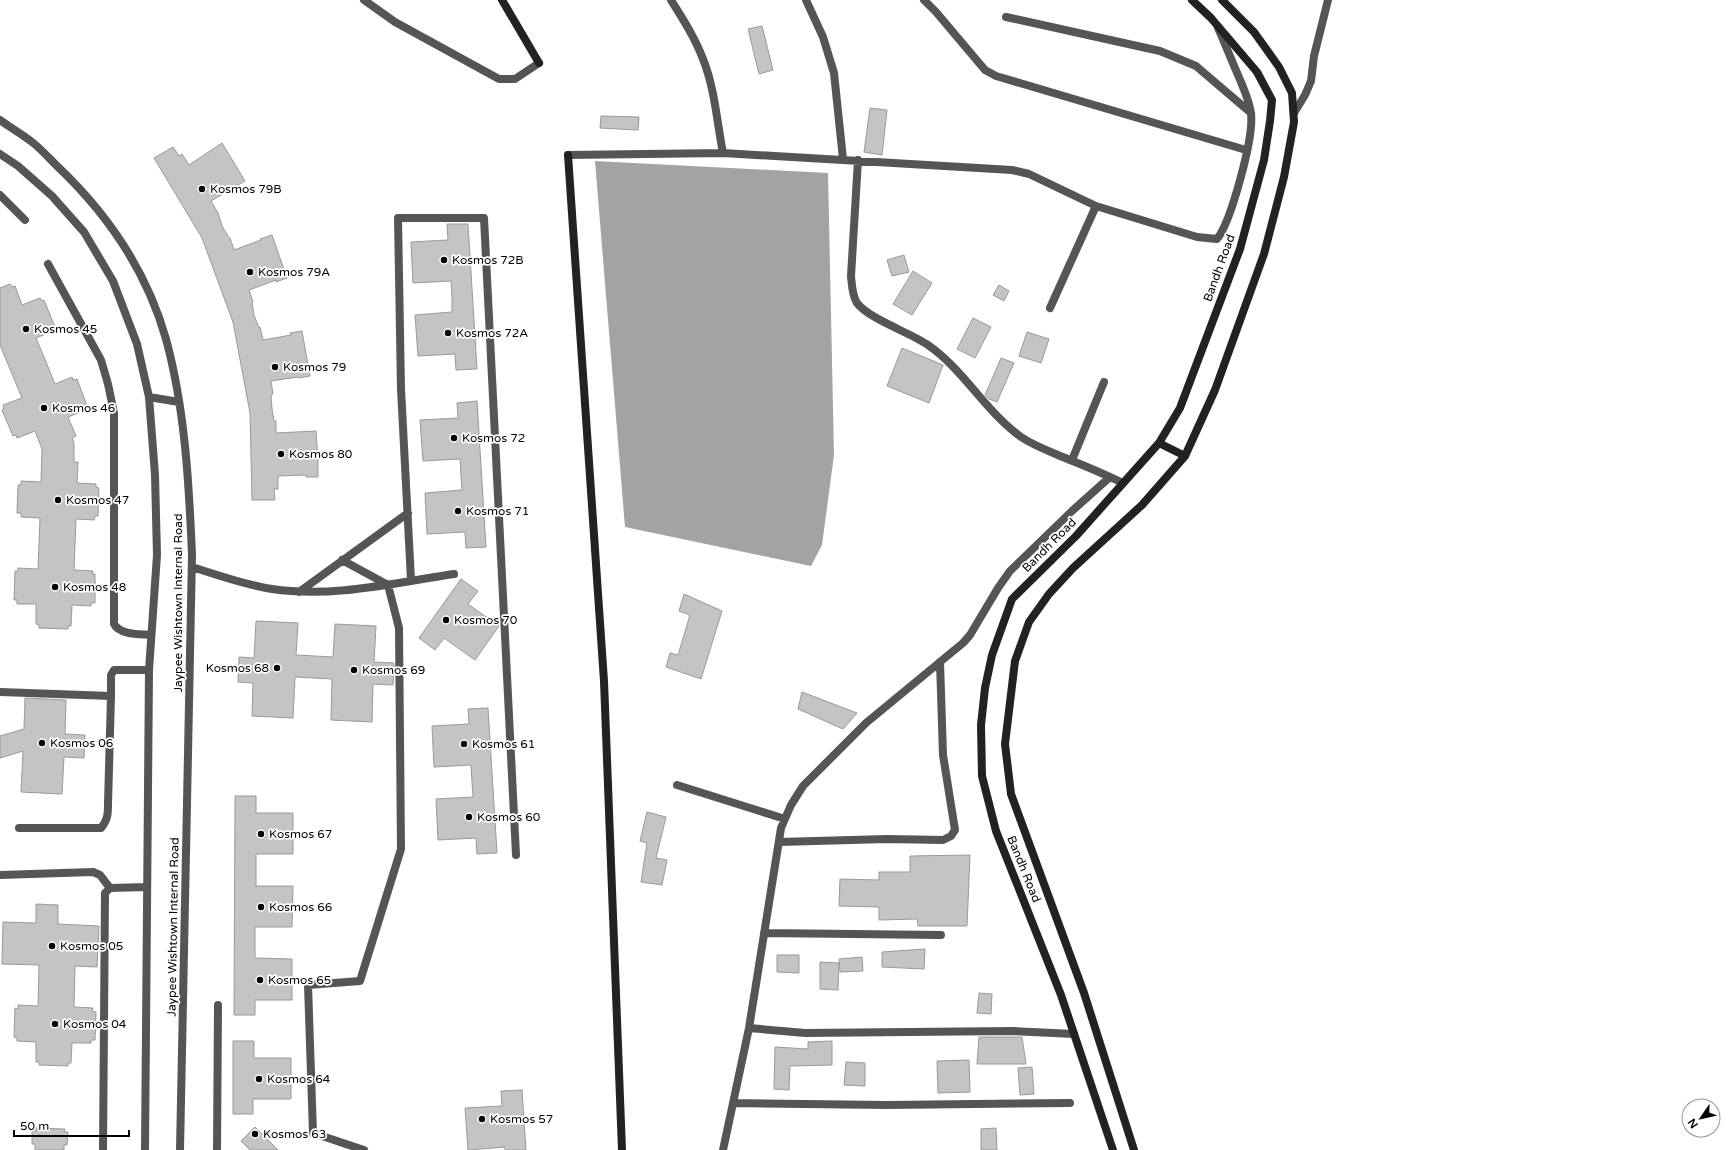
<svg xmlns="http://www.w3.org/2000/svg" width="1733" height="1150" font-family="'Varela Round',sans-serif">
<style>
.water{fill:#a3a3a3}
.building{fill:#c4c4c4;stroke:#999}
.lines{fill:none;stroke-linecap:round;stroke-linejoin:round}
.street{stroke:#555;stroke-width:8}
.secondary{stroke:#222;stroke-width:8}
.poi-dot{fill:#000;stroke:#fff;stroke-width:1.5}
.labels{text-anchor:middle;stroke-width:3.5;stroke-linejoin:round;paint-order:stroke}
.poi-label{font-size:12px;fill:#000;stroke:#fff;text-anchor:start}
.street-label{font-size:12px;fill:#000;stroke:#fff}
</style>
<rect width="100%" height="100%" fill="#fff"/>
<path class="water" d="M 595,161 L 828,173 L 834,455 L 822,545 L 811,566 L 625,527 Z"/>
<path class="building" d="M 762,26 L 773,70 L 759,74 L 748,29 Z
M 870,108 L 887,110 L 882,155 L 864,152 Z
M 601,116 L 639,117 L 638,130 L 600,128 Z
M 222,143 L 245,181 L 211,201 L 218,213 L 222,226 L 229,238 L 230,238 L 234,250 L 261,240 L 260,239 L 272,235 L 287,278 L 276,282 L 276,280 L 249,290 L 253,302 L 252,303 L 254,315 L 259,328 L 260,327 L 263,340 L 291,335 L 290,333 L 302,331 L 310,376 L 299,378 L 298,377 L 271,381 L 273,394 L 271,395 L 272,409 L 274,421 L 276,421 L 276,433 L 316,431 L 318,461 L 318,477 L 306,477 L 306,475 L 278,476 L 278,489 L 274,489 L 275,500 L 252,500 L 250,413 L 233,322 L 202,238 L 154,158 L 173,147 L 179,156 L 182,154 L 189,165 Z
M 447,224 L 468,224 L 477,369 L 456,370 L 455,354 L 418,356 L 415,315 L 452,312 L 452,297 L 451,281 L 413,283 L 411,242 L 448,240 Z
M 904,255 L 909,272 L 892,276 L 887,260 Z
M 913,271 L 932,283 L 912,315 L 893,304 Z
M 10,284 L 12,287 L 15,286 L 22,305 L 40,298 L 42,301 L 44,300 L 55,327 L 52,328 L 53,331 L 36,338 L 44,357 L 55,384 L 72,377 L 73,380 L 77,379 L 87,406 L 84,407 L 86,410 L 68,417 L 76,436 L 72,438 L 74,443 L 74,462 L 78,462 L 77,483 L 96,484 L 96,487 L 99,488 L 98,516 L 95,516 L 94,520 L 76,519 L 74,570 L 93,571 L 92,574 L 95,574 L 95,603 L 91,603 L 91,606 L 72,605 L 71,626 L 68,626 L 68,629 L 39,628 L 39,625 L 36,624 L 36,604 L 17,604 L 17,600 L 14,600 L 15,571 L 18,571 L 18,568 L 38,569 L 40,518 L 21,517 L 21,513 L 17,513 L 18,485 L 21,485 L 21,481 L 41,482 L 42,449 L 35,431 L 17,438 L 16,435 L 13,436 L 2,410 L 4,408 L 3,405 L 22,398 L 0,345 L 0,288 Z
M 999,285 L 1009,291 L 1004,301 L 993,295 Z
M 973,318 L 991,327 L 975,358 L 957,349 Z
M 1027,332 L 1049,339 L 1041,363 L 1019,356 Z
M 902,348 L 943,365 L 929,403 L 887,386 Z
M 1001,358 L 1014,363 L 997,402 L 989,399 L 985,395 Z
M 477,401 L 486,547 L 466,548 L 465,532 L 427,534 L 425,493 L 462,490 L 461,475 L 460,459 L 423,461 L 420,420 L 458,418 L 457,403 Z
M 461,579 L 478,591 L 468,604 L 499,626 L 475,660 L 444,638 L 435,650 L 419,638 Z
M 684,594 L 722,611 L 701,679 L 666,667 L 670,653 L 678,655 L 690,615 L 679,611 Z
M 256,621 L 298,623 L 296,655 L 333,657 L 335,624 L 376,626 L 374,662 L 394,663 L 394,672 L 393,685 L 373,684 L 372,722 L 331,720 L 332,679 L 295,677 L 293,718 L 252,716 L 253,683 L 238,682 L 239,657 L 254,658 Z
M 802,692 L 857,713 L 843,729 L 798,709 Z
M 25,698 L 66,700 L 65,734 L 85,735 L 84,758 L 64,757 L 62,794 L 21,792 L 23,751 L 0,758 L 0,736 L 24,729 Z
M 488,708 L 497,853 L 477,854 L 476,838 L 438,840 L 436,799 L 473,797 L 472,782 L 471,765 L 434,767 L 432,726 L 469,724 L 468,709 Z
M 235,796 L 256,796 L 256,813 L 293,813 L 293,854 L 256,854 L 256,886 L 293,886 L 292,927 L 255,927 L 255,958 L 292,959 L 292,1000 L 255,1000 L 255,1015 L 234,1015 Z
M 647,812 L 666,817 L 656,858 L 667,860 L 662,885 L 641,882 L 647,843 L 640,841 Z
M 970,855 L 967,926 L 918,926 L 917,919 L 879,920 L 879,907 L 839,906 L 840,879 L 879,880 L 879,872 L 910,872 L 910,856 Z
M 36,904 L 58,905 L 58,924 L 99,926 L 97,967 L 75,966 L 74,1007 L 93,1008 L 92,1011 L 96,1012 L 95,1040 L 91,1040 L 91,1043 L 72,1043 L 71,1063 L 68,1063 L 68,1066 L 39,1065 L 39,1062 L 36,1062 L 36,1042 L 17,1041 L 17,1038 L 14,1037 L 15,1008 L 18,1009 L 18,1005 L 38,1006 L 39,965 L 2,964 L 3,922 L 36,923 Z
M 925,949 L 924,969 L 882,967 L 882,952 Z
M 777,955 L 799,955 L 799,973 L 777,972 Z
M 862,957 L 863,971 L 840,972 L 839,959 Z
M 820,962 L 839,963 L 838,990 L 820,989 Z
M 979,993 L 992,994 L 991,1014 L 977,1013 Z
M 979,1037 L 1022,1037 L 1026,1064 L 977,1064 Z
M 233,1041 L 254,1041 L 254,1058 L 291,1058 L 291,1099 L 253,1099 L 253,1114 L 233,1114 Z
M 832,1041 L 832,1065 L 790,1066 L 789,1090 L 774,1089 L 775,1047 L 808,1049 L 808,1042 Z
M 969,1060 L 970,1092 L 938,1093 L 937,1061 Z
M 846,1062 L 865,1063 L 865,1086 L 844,1085 Z
M 1032,1067 L 1034,1094 L 1020,1095 L 1018,1068 Z
M 522,1090 L 526,1150 L 505,1150 L 505,1147 L 468,1150 L 465,1108 L 502,1106 L 501,1091 Z
M 255,1127 L 278,1150 L 250,1150 L 241,1141 Z
M 36,1128 L 65,1129 L 64,1132 L 68,1132 L 67,1145 L 64,1145 L 64,1150 L 35,1150 L 35,1144 L 32,1144 L 32,1131 L 36,1131 Z
M 996,1128 L 997,1150 L 981,1150 L 981,1129 Z"/>
<g class="lines">
<path class="street" d="M 364,0 L 395,22 L 499,79 L 515,79 L 539,63
M 671,0 C 683,19 695,38 703,59 C 715,89 717,123 723,153
M 806,0 L 823,37 L 834,73 L 843,159
M 924,0 L 936,12 L 985,70 L 996,76 L 1246,150
M 1006,17 L 1160,51 L 1196,66 L 1251,113
M 1294,113 L 1305,95 L 1311,81 L 1314,56 L 1328,0
M 0,120 C 11,128 22,134 32,142 C 41,149 49,158 56,165 C 107,213 147,272 166,339 C 185,409 189,483 192,555 L 180,1150
M 0,154 L 18,166 L 52,196 L 84,232 L 113,281 L 137,344 L 149,397 L 155,475 L 157,555 L 149,670 L 145,1150
M 568,155 L 723,153 L 1012,170 L 1029,174 L 1096,206 L 1197,237 L 1217,239 C 1231,222 1254,137 1251,114 C 1250,103 1245,92 1241,82 C 1233,64 1226,46 1218,28
M 858,160 L 851,276 C 852,285 852,295 857,303 C 869,319 911,333 928,345 C 964,370 985,411 1021,437 C 1036,447 1054,453 1070,460 C 1088,467 1106,475 1123,483
M 0,195 L 25,220
M 48,264 L 101,360 L 108,384 L 114,413 L 114,624 C 120,635 140,634 151,635
M 1050,308 L 1096,206
M 149,397 L 179,402
M 1072,460 L 1104,382
M 342,560 L 388,585 L 399,628 L 401,849 L 360,981 L 308,985 L 313,1133 L 364,1150
M 192,567 C 218,575 245,585 272,589 C 333,598 393,583 454,574
M 411,580 L 401,389 L 398,218 L 484,218 L 516,855
M 299,592 L 408,513
M 0,692 L 111,696 L 108,804 C 108,813 108,820 101,828 L 19,828
M 111,696 L 111,675 L 114,670 L 149,670
M 677,785 L 785,819
M 779,842 L 887,839 L 943,840 L 951,836 L 955,830 L 943,755 L 940,662
M 0,875 L 93,872 L 100,875 L 110,888
M 764,933 L 941,935
M 749,1028 L 805,1033 L 1013,1031 L 1074,1034
M 733,1103 L 887,1105 L 1070,1103
M 103,1150 L 105,893 L 110,888 L 147,887
M 217,1150 L 218,1005
M 723,1150 L 749,1028 L 781,828 L 791,805 L 803,786 L 866,723 L 963,643 L 970,635 L 998,588 L 1010,571 L 1072,511 L 1110,477"/>
<path class="secondary" d="M 502,0 L 539,63
M 568,155 L 604,681 L 622,1150
M 1159,443 L 1185,456
M 1113,1150 L 1061,995 L 996,831 L 982,776 L 981,725 L 985,688 L 992,655 L 1012,599 L 1076,536 L 1159,443 L 1180,408 L 1240,249 L 1264,160 L 1270,121 L 1272,100 L 1257,72 L 1211,18 L 1192,0
M 1134,1150 L 1084,993 L 1011,794 L 1005,744 L 1015,661 L 1029,622 L 1049,594 L 1073,568 L 1142,505 L 1185,456 L 1215,390 L 1264,254 L 1284,177 L 1294,122 L 1292,93 L 1279,67 L 1254,32 L 1222,0"/>
</g>
<g class="poi-dot">
<circle cx="202" cy="189" r="4"/>
<circle cx="444" cy="260" r="4"/>
<circle cx="250" cy="272" r="4"/>
<circle cx="26" cy="329" r="4"/>
<circle cx="448" cy="333" r="4"/>
<circle cx="275" cy="367" r="4"/>
<circle cx="44" cy="408" r="4"/>
<circle cx="454" cy="438" r="4"/>
<circle cx="281" cy="454" r="4"/>
<circle cx="58" cy="500" r="4"/>
<circle cx="458" cy="511" r="4"/>
<circle cx="55" cy="587" r="4"/>
<circle cx="446" cy="620" r="4"/>
<circle cx="277" cy="668" r="4"/>
<circle cx="354" cy="670" r="4"/>
<circle cx="42" cy="743" r="4"/>
<circle cx="464" cy="744" r="4"/>
<circle cx="469" cy="817" r="4"/>
<circle cx="261" cy="834" r="4"/>
<circle cx="261" cy="907" r="4"/>
<circle cx="52" cy="946" r="4"/>
<circle cx="260" cy="980" r="4"/>
<circle cx="55" cy="1024" r="4"/>
<circle cx="259" cy="1079" r="4"/>
<circle cx="482" cy="1119" r="4"/>
<circle cx="255" cy="1134" r="4"/>
</g>
<g class="labels">
<g class="poi-label">
<text x="210" y="193">Kosmos 79B</text>
<text x="452" y="264">Kosmos 72B</text>
<text x="258" y="276">Kosmos 79A</text>
<text x="34" y="333">Kosmos 45</text>
<text x="456" y="337">Kosmos 72A</text>
<text x="283" y="371">Kosmos 79</text>
<text x="52" y="412">Kosmos 46</text>
<text x="462" y="442">Kosmos 72</text>
<text x="289" y="458">Kosmos 80</text>
<text x="66" y="504">Kosmos 47</text>
<text x="466" y="515">Kosmos 71</text>
<text x="63" y="591">Kosmos 48</text>
<text x="454" y="624">Kosmos 70</text>
<text x="269" y="672" text-anchor="end">Kosmos 68</text>
<text x="362" y="674">Kosmos 69</text>
<text x="50" y="747">Kosmos 06</text>
<text x="472" y="748">Kosmos 61</text>
<text x="477" y="821">Kosmos 60</text>
<text x="269" y="838">Kosmos 67</text>
<text x="269" y="911">Kosmos 66</text>
<text x="60" y="950">Kosmos 05</text>
<text x="268" y="984">Kosmos 65</text>
<text x="63" y="1028">Kosmos 04</text>
<text x="267" y="1083">Kosmos 64</text>
<text x="490" y="1123">Kosmos 57</text>
<text x="263" y="1138">Kosmos 63</text>
</g>
<g class="street-label">
<text transform="translate(1219 268) rotate(-70)" y="4">Bandh Road</text>
<text transform="translate(1049 545) rotate(-45)" y="4">Bandh Road</text>
<text transform="translate(178 603) rotate(-90)" y="4">Jaypee Wishtown Internal Road</text>
<text transform="translate(1024 869) rotate(68)" y="4">Bandh Road</text>
<text transform="translate(173 927) rotate(-89)" y="4">Jaypee Wishtown Internal Road</text>
</g>
</g>
<g transform="translate(1701 1118) rotate(236)"><circle r="19" fill="#ffffff" stroke="#999999"/>
<path d="M0-3L7 15L0 10L-7 15Z" fill="#000000"/>
<text y="-6" font-size="11" font-weight="bold" text-anchor="middle" fill="#000000">N</text>
</g>
<path d="M14 1130v6h115v-6" fill="none" stroke="#000000" stroke-width="2"/>
<text x="20" y="1130" font-size="12" fill="#000000" stroke="#ffffff" stroke-width="3" paint-order="stroke">50 m</text>
</svg>
